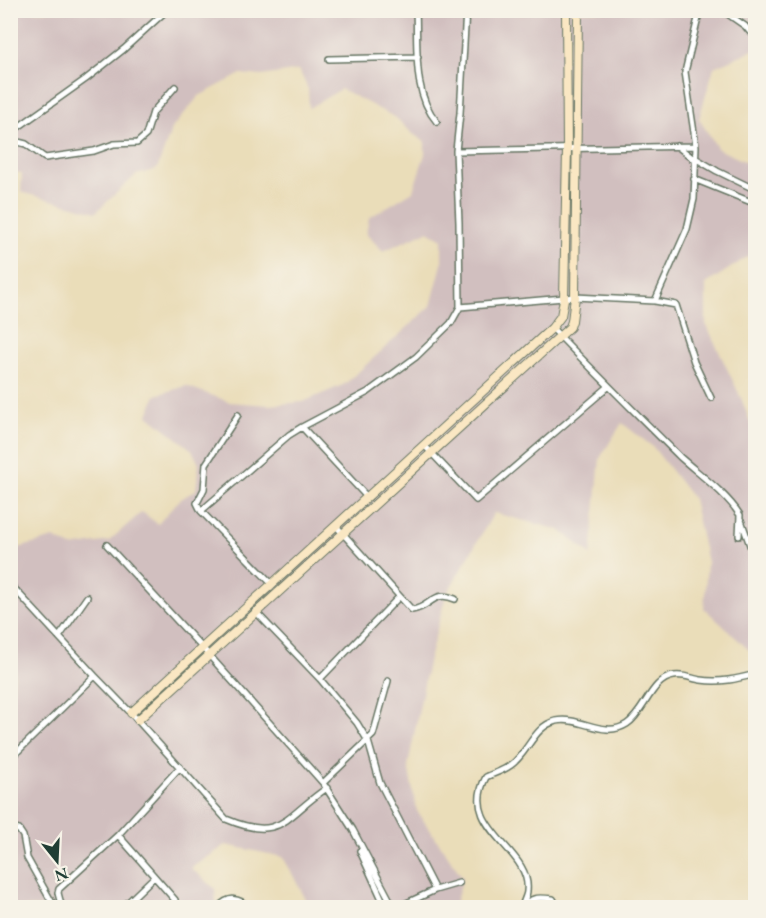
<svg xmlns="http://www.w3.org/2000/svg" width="766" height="918" font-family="'EB Garamond',serif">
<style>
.industrial{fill:#d1bfbf}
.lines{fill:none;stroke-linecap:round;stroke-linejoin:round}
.street-casing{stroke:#667563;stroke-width:8}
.secondary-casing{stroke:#667563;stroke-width:10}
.street{stroke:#fff;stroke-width:5}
.secondary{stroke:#fae7c3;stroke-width:8}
</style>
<rect width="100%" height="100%" fill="#f7f3e8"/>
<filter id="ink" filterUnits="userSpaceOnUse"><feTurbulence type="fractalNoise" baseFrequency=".0167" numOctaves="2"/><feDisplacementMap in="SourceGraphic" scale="12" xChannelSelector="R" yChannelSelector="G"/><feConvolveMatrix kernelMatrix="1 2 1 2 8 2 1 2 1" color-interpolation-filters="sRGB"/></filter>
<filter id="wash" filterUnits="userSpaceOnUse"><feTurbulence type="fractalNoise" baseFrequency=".008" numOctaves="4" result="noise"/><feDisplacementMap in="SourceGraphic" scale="24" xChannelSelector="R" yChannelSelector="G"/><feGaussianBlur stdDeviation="1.35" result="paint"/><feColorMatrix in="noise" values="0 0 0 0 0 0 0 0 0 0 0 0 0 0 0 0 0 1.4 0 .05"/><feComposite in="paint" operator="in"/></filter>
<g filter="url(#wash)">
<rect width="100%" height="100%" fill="#eaddb9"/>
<path class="industrial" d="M 10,11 L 755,11 L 755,49 L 714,67 L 699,119 L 718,149 L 755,166 L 755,252 L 706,284 L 706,324 L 741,398 L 755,435 L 755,649 L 749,650 L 704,608 L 707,562 L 693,499 L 653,447 L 622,423 L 600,458 L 591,555 L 560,530 L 494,513 L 446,595 L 428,663 L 408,766 L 417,811 L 463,878 L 454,907 L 310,907 L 283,857 L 226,845 L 191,868 L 215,889 L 216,907 L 11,907 L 10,693 L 13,693 L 15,672 L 13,656 L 10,655 L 11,550 L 54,538 L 71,547 L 109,541 L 142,512 L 158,524 L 179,500 L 196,490 L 199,464 L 192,450 L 148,415 L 156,395 L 186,386 L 230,402 L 269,405 L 303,402 L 345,384 L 431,306 L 442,264 L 442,239 L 428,231 L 383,251 L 366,234 L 369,218 L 413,191 L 425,154 L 425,142 L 413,134 L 396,118 L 341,89 L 309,108 L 308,89 L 299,70 L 262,76 L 241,74 L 199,96 L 172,128 L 157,169 L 136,175 L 96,212 L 21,192 L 22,173 L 11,172 Z"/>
</g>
<g filter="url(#ink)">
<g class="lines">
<defs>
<path id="street" d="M 416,10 C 418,47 412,93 437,122
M 722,10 L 745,26 L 750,32
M 329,59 L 418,57
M 10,133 L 86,79 L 124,49 L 167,10
M 10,140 L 26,144 L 45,158 L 94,151 L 114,144 L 137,143 L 146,135 L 153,112 L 175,87
M 677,146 L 695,160
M 456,151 L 696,146
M 695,158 L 717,171 L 756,190
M 694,179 L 756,204
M 655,301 L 687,229 L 694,199 L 696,146 L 685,72 L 700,10
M 460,307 L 575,297 L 655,301 L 676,305 L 694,362 L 711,398
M 552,328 C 594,372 637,414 680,457 C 700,475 725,492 740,515 L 739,536
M 238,415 L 206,464 L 204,489 L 197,503 L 201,511 L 272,584
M 302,427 L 368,392 L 416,357 L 451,323 L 460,307 L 459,223 L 456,151 L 460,113 L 466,10
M 424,445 L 476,500 L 608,387
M 201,511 L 289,435 L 302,427 L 368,498
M 741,520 L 756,562
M 336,526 L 412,610 C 431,608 433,589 455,599
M 107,545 L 209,655 L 323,783 L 353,830 L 394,908
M 10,584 L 95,676 L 131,713 L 226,819 C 282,843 285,816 327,788
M 255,611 L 320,679 L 357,723 L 368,741 L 380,783 L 435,890 L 396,908
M 59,637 L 87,597
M 320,679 L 399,597
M 10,759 L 95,676
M 323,783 L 373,735 L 388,681
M 10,828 L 19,830 L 23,836 L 27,858 L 55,908
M 118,835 L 175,900 L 170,908
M 360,851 L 386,908
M 435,890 L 459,883
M 523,904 C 524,900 527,895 527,891 C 532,849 458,829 486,777 C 494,773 503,771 511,765 C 528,753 534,726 556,721 C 580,716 604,739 627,724 C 645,712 651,679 674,676 C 683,674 693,679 701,680 C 720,683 737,679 756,674
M 62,908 L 58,893 L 59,889 L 118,835 L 180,767
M 122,908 L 154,877
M 218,908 C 228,896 239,897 249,908
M 519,908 C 533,897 536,897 553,899 L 558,908"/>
<path id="secondary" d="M 131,713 L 552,328 L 561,316 L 564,299 L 567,149 L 566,10
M 138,720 L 570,327 L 572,321 L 575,297 L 578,10"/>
</defs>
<use href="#street" class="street-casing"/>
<use href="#secondary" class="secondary-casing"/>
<use href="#street" class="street"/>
<use href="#secondary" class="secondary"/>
</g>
</g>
<rect width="766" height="918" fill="none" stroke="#f7f3e8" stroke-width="36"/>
<g transform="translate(57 861) rotate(162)" stroke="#f7f3e8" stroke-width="4.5" paint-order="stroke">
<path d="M0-4.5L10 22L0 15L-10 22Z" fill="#1f3d34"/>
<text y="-9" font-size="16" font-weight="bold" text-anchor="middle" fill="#1f3d34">N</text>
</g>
</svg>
